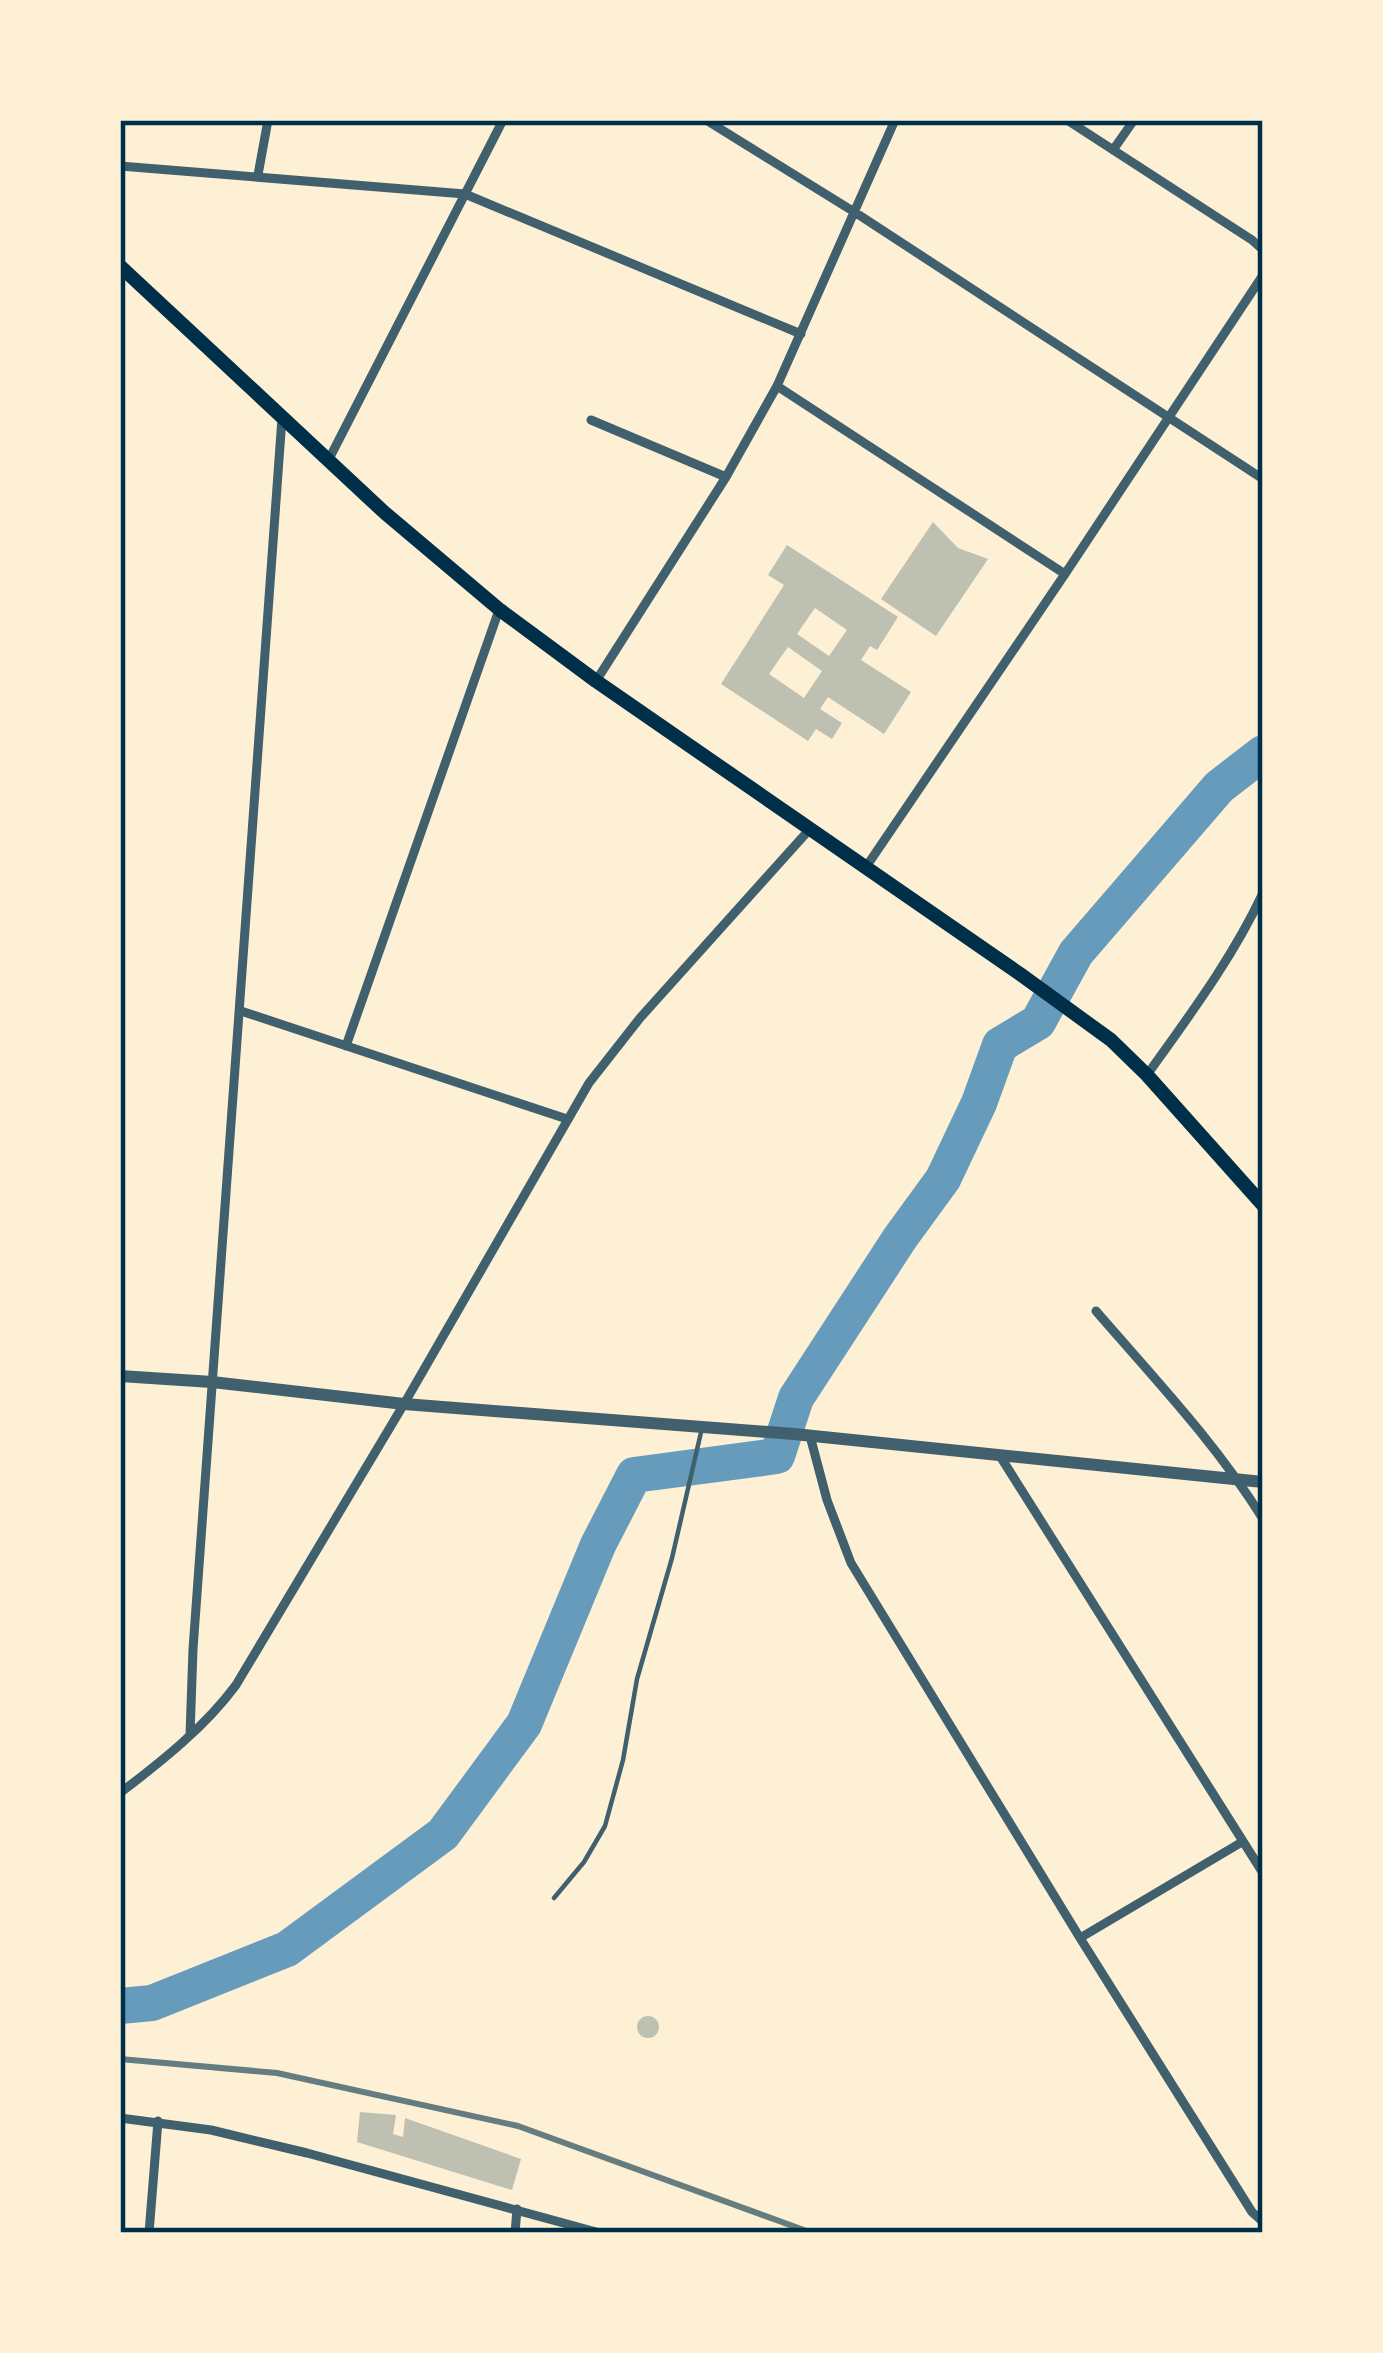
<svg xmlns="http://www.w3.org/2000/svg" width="1383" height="2353" font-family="'IBM Plex Sans',sans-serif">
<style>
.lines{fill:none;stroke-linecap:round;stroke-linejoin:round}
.river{stroke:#669bbc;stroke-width:36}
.building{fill:#bec0b2;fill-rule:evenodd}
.service{stroke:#3f606c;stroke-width:4.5}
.minor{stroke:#3f606c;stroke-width:9}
.tertiary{stroke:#3f606c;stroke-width:12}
.secondary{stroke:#003049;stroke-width:14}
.rail{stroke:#657d81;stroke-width:6}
.neatline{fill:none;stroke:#003049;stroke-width:4.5}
</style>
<rect width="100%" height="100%" fill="#fdf0d5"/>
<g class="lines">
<path class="river" d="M 120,2006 L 152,2003 L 287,1949 L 443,1834 L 524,1724 L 598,1545 L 634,1475 L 777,1456 L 796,1398 L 900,1238 L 943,1179 L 979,1103 L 1000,1045 L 1038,1022 L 1076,953 L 1219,787 L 1263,753"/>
</g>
<path class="building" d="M 933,522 L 958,548 L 988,559 L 936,636 L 881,599 Z
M 787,545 L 898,617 L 877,650 L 870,646 L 861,660 L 911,692 L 884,734 L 828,697 L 820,709 L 842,723 L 832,739 L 816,729 L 808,741 L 721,684 L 784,585 L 768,575 ZM 815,608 L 847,630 L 829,656 L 797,634 ZM 788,647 L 822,671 L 804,698 L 769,674 Z
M637 2027a11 11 0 1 1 22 0a11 11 0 1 1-22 0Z
M 360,2112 L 396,2115 L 393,2134 L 403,2137 L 405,2118 L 521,2159 L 512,2190 L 357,2142 Z"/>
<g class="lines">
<path class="service" d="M 554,1898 L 584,1862 L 605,1826 L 623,1760 L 637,1679 L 672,1558 L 702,1428"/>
<path class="minor" d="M 706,120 L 856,213 L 1263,479
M 1067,120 L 1252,240 L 1263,250
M 1113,150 L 1134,120
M 120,166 L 465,194 L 801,334
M 258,175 L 268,120
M 777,386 L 1065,574
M 591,420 L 726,477
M 328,461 L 503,120
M 596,681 L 726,477 L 777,386 L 895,120
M 866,867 L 1065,574 L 1263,275
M 241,1011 L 567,1119
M 346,1046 L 499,610
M 1147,1075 C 1189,1016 1232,959 1263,893
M 1096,1311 C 1154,1378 1216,1443 1263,1519
M 810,1436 L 827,1500 L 851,1563 L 1080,1938 L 1252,2212 L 1263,2222
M 1000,1456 L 1263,1873
M 190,1735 L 193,1649 L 282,418
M 120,1793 C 162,1761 205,1727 236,1685 L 404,1404 L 589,1083 L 640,1018 L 809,830
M 1080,1938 L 1242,1842
M 120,2118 L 211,2130 L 307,2153 L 600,2233
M 149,2233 L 158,2121
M 515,2233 L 517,2209"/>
<path class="tertiary" d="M 120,1376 L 212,1382 L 404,1404 L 794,1434 L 1263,1482"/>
<path class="secondary" d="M 120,266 L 385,513 L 500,610 L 596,681 L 1020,974 L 1111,1040 L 1147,1075 L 1263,1205"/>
<path class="rail" d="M 120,2059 L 277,2073 L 518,2126 L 812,2233"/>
</g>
<rect width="1383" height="2353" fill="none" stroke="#fdf0d5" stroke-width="246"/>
<rect x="123" y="123" width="1137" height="2107" class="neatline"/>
</svg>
